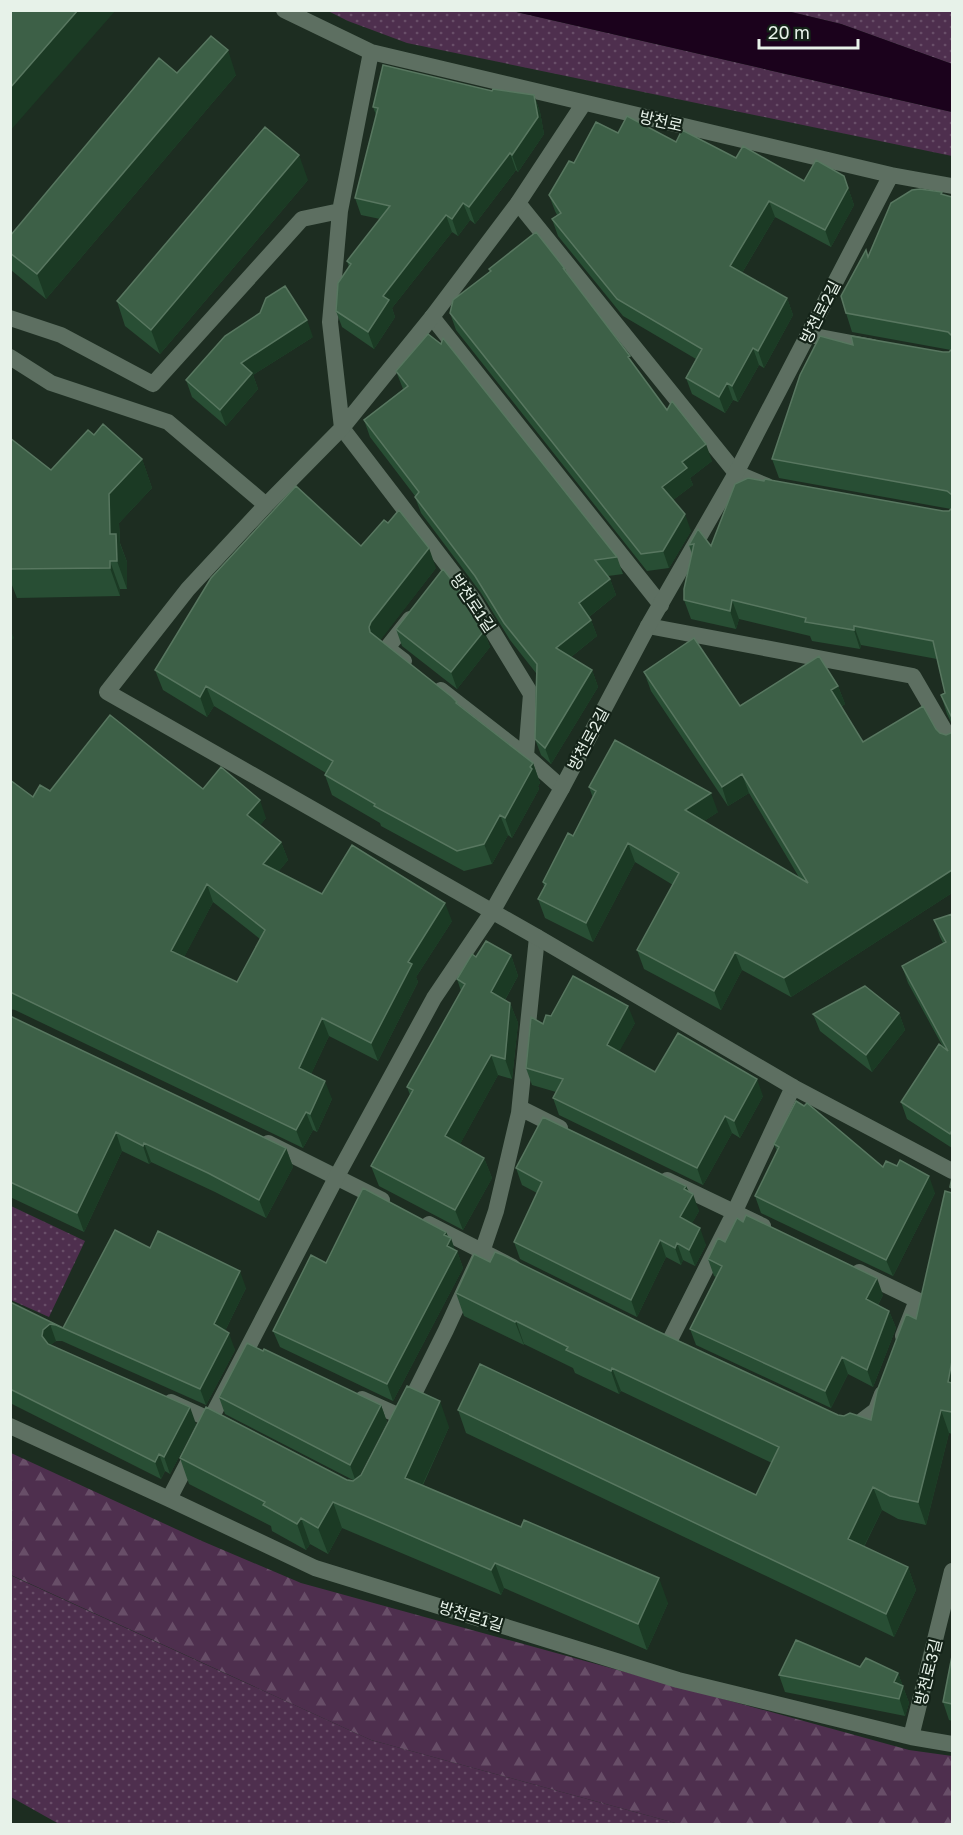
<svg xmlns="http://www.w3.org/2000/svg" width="963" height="1835" font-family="'Golos Text','Noto Sans KR',sans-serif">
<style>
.grass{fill:url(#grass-dots)}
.forest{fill:url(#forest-firs)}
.water{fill:#1b021c}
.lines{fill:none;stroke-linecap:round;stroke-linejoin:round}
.service{stroke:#5d6f61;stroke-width:16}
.minor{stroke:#5d6f61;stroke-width:16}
.wall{fill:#284e34;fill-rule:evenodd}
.shaded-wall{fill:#1b3a24}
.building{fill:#3d6047;stroke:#587760;stroke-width:1.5;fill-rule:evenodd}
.labels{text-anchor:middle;stroke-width:4.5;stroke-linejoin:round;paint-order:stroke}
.street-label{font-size:16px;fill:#e7f2e9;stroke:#142318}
</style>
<defs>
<pattern id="grass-dots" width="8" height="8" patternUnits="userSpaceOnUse" patternTransform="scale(1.5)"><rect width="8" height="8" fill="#4e2f4e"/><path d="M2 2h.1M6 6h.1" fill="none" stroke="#684e68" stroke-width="1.8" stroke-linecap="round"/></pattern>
<pattern id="forest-firs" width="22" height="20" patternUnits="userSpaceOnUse" patternTransform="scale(1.5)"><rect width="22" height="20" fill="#4e2f4e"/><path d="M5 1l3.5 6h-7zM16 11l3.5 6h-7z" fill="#684e68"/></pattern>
</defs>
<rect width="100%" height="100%" fill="#1d2d21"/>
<path class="grass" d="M 328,11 L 512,11 L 952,112 L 952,156 L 407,43 L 348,21 Z
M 787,11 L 952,11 L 952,64 L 841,24 Z
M 11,1206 L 85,1241 L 49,1317 L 11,1300 Z
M 10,1575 L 371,1740 L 679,1824 L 59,1824 L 11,1797 Z"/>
<path class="forest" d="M 11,1453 L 202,1541 L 301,1583 L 909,1750 L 952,1756 L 952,1824 L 679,1824 L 371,1740 L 11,1575 Z"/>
<path class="water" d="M 512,11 L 787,11 L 841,24 L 952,64 L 952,112 Z"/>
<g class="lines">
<path class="service" d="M 518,203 L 736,473 L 767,486
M 432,317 L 661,605
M 809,335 L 873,347
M 342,428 L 473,599 L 531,694 L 526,756 L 562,788
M 648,626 L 913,676 L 952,743
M 404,661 L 387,648 L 410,619
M 441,690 L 526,756
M 520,1108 L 560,1128
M 268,1143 L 382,1200
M 667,1180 L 763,1226
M 429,1224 L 513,1267
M 859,1272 L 917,1300 L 903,1336
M 668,1344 L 734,1213 L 793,1087
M 362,1399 L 402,1417
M 171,1402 L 222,1425
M 406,1410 L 446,1330 L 482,1252 L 496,1211 L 519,1113 L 537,937
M 847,1427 L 851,1429 L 876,1410 L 882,1394"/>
<path class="minor" d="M 284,10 L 371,52 L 891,175 L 952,186
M 584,103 L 518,203 L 432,317 L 342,428 L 266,505 L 188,589 L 107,692 L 537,937 L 793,1087 L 952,1171
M 10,318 L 61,335 L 153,384 L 302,219 L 340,211
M 10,357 L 51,383 L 168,422 L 266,505
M 342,428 L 330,322 L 340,211 L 371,52
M 10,1426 L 169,1499 L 315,1568 L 678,1680 L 911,1737 L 952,1744
M 169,1499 L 337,1176 L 434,998 L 492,912 L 562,788 L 648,626 L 736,473 L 891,175
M 911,1737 L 952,1571"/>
</g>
<path class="wall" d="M 177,73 L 236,75 L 46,299 L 11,270 L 10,268 L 10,236 Z
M 492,91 L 534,95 L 540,112 L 544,134 L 518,172 L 516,170 L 475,224 L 470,220 L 458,236 L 452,232 L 392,308 L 395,317 L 374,349 L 342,327 L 336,311 L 349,267 L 347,261 L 380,219 L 361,215 L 355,198 L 376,115 L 373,107 Z
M 618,133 L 676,142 L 736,158 L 804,181 L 844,176 L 854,205 L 831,247 L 775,217 L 742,273 L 787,298 L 793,315 L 764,368 L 759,365 L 738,402 L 733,400 L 725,413 L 692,394 L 686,378 L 696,359 L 623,316 L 558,236 L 552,219 L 557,215 L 555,211 L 549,195 L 574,163 Z
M 308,180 L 160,354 L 125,326 L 117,301 Z
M 942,192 L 942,194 L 952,197 L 952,724 L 947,714 L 941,695 L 945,693 L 937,659 L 861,645 L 860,649 L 812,641 L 810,636 L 739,619 L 736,629 L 691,619 L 684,600 L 692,554 L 689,545 L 698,529 L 711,546 L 764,481 L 943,511 L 949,511 L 951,509 L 779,478 L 772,459 L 853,345 L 943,352 L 949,352 L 951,350 L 852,332 L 846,313 L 868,256 Z
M 489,269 L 565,269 L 567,273 L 667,410 L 712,461 L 690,478 L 693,485 L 673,500 L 691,531 L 669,568 L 647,571 L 456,330 L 450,313 L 490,271 Z
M 313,337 L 253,375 L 258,389 L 226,426 L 192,397 L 186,380 Z
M 396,371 L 617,557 L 623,574 L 608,576 L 610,579 L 616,595 L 589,617 L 591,620 L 597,636 L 571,657 L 592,670 L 598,687 L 551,764 L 541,755 L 535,739 L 536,673 L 510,640 L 481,593 L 421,513 L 415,497 L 415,496 L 370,437 L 364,420 L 403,389 Z
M 94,435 L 142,459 L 152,488 L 119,523 L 120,543 L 127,562 L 127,589 L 120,589 L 120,596 L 17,598 L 10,580 L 10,438 L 51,470 Z
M 436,568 L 380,640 L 459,705 L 533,763 L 540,783 L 538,786 L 539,789 L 512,838 L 508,835 L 492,864 L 464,871 L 381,826 L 380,823 L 332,795 L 325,775 L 326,773 L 214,706 L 207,717 L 163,690 L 155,670 Z
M 396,629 L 484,631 L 490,647 L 457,689 L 402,646 Z
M 644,672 L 740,706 L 838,686 L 845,704 L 841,707 L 863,742 L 936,729 L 940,733 L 946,735 L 951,733 L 952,731 L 952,893 L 791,997 L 742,970 L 721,1010 L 644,969 L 637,950 L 673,885 L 635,862 L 593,942 L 545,918 L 538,899 L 544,887 L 543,882 L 573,836 L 593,798 L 589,787 L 718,812 L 704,821 L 800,879 L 749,793 L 728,806 L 651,691 Z
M 10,780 L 33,797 L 50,791 L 203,789 L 266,818 L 260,825 L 281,842 L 288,860 L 278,872 L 322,894 L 452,921 L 416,977 L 418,982 L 378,1061 L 329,1036 L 311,1074 L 332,1099 L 317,1132 L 313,1130 L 303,1148 L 15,1010 L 10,1009 ZM 213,902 L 260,939 L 237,982 L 184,957 Z
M 952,914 L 952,1148 L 907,1119 L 901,1102 L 943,1047 L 908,983 L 902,966 L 943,943 L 940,937 L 934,920 Z
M 511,955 L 518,976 L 505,1000 L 510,1003 L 518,1023 L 512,1079 L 498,1075 L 460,1144 L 484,1158 L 492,1178 L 463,1230 L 379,1186 L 371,1166 L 410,1095 L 407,1087 L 461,991 L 457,979 L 476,957 Z
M 899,1013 L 905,1030 L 872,1072 L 820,1031 L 813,1014 Z
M 10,1016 L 286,1148 L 293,1167 L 266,1218 L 215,1192 L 151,1162 L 149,1164 L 122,1151 L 84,1232 L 10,1197 Z
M 551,1016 L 635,1023 L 619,1051 L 655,1072 L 763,1096 L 740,1138 L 732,1133 L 703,1185 L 559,1115 L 553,1098 L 556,1092 L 532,1085 L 526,1068 L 543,1024 Z
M 804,1106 L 883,1167 L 935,1193 L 893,1276 L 761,1213 L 755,1196 L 777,1151 L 774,1144 Z
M 516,1168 L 686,1186 L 699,1211 L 692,1223 L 706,1245 L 695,1266 L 683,1260 L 681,1265 L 666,1257 L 637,1317 L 520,1259 L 514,1242 L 537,1193 L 522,1185 Z
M 952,1177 L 952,1434 L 949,1433 L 926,1525 L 898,1519 L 882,1510 L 864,1547 L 908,1567 L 916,1590 L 894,1637 L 466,1433 L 458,1410 L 756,1495 L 772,1463 L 621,1391 L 619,1394 L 575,1373 L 573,1368 L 524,1344 L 524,1345 L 464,1316 L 456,1293 L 490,1262 L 655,1330 L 838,1415 L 871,1420 L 916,1319 L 952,1193 L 950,1187 Z
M 446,1232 L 455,1250 L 457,1251 L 463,1268 L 393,1401 L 280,1347 L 273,1331 L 326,1263 Z
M 725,1242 L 883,1295 L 878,1305 L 889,1311 L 896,1328 L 873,1387 L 848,1374 L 831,1408 L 696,1345 L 690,1329 L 716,1277 L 714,1276 L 708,1259 Z
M 150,1248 L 246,1288 L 225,1331 L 235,1350 L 206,1405 L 62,1341 L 56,1341 L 50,1345 L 196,1424 L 170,1474 L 165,1471 L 161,1479 L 10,1403 L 10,1302 L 63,1328 Z
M 219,1397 L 381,1405 L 387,1422 L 359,1476 L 449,1427 L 423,1485 L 668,1603 L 647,1650 L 504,1588 L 501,1595 L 342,1528 L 328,1554 L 310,1544 L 306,1550 L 272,1531 L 271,1526 L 189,1484 L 180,1458 L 353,1480 L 225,1414 Z
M 952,1656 L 952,1721 L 949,1720 L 943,1702 Z
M 860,1667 L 898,1673 L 909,1703 L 905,1716 L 785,1692 L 779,1675 Z"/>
<path class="shaded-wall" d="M 78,10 L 116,10 L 10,131 L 10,88 Z
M 228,50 L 236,75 L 46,299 L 37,274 Z
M 534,95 L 540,112 L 544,134 L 518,172 L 512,155 Z
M 510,153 L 516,170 L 475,224 L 469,207 Z
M 299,155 L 308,180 L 160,354 L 151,330 Z
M 844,176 L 854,205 L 831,247 L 825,230 Z
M 769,201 L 775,217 L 736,283 L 730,266 Z
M 463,203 L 470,220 L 458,236 L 452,219 Z
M 446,215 L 452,232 L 392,308 L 395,317 L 374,349 L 368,332 L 383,296 Z
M 787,298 L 793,315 L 764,368 L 758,351 Z
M 307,320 L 313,337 L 253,375 L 258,389 L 226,426 L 220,410 L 241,363 Z
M 753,348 L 759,365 L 738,402 L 732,386 Z
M 727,383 L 733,400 L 725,413 L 719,397 Z
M 706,444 L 712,461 L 690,478 L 693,485 L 669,503 L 662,487 L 682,462 Z
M 142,459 L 152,488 L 119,523 L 120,544 L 127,562 L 127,589 L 117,561 L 110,534 L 109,494 Z
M 685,514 L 691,531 L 669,568 L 663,551 Z
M 429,548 L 436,568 L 379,642 L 370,632 L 369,627 L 371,622 Z
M 110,561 L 120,589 L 120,596 L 110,568 Z
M 610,579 L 616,595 L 585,620 L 579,603 Z
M 732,600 L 739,619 L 736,629 L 730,611 Z
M 591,620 L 597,636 L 562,664 L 556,648 Z
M 854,626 L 861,645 L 860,649 L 854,630 Z
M 10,629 L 14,638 L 10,642 Z
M 484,631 L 490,647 L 457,689 L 451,672 Z
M 592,670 L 598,687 L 551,764 L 545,748 Z
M 206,686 L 214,706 L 207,717 L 200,697 Z
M 838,686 L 845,704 L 837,709 L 831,690 Z
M 533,763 L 540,783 L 538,786 L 539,789 L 512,838 L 505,818 Z
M 742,774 L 749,793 L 728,806 L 722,787 Z
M 711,793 L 718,812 L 692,829 L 685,810 Z
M 260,800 L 266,818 L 254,833 L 247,815 Z
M 500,815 L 508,835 L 492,864 L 484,844 Z
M 281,842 L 288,860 L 270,882 L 263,864 Z
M 628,843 L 635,862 L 593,942 L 586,923 Z
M 952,870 L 952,893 L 791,997 L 784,978 Z
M 207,884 L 213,902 L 178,969 L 171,951 Z
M 445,903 L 452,921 L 416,977 L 418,982 L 378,1061 L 371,1043 L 408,962 Z
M 735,952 L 742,970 L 721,1010 L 714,991 Z
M 511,955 L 518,976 L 498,1012 L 491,992 Z
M 510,1003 L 518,1023 L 512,1079 L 505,1059 Z
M 628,1006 L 635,1023 L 614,1061 L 607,1045 Z
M 899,1013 L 905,1030 L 872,1072 L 866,1055 Z
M 322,1018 L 329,1036 L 305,1087 L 299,1068 Z
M 491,1055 L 498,1075 L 453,1157 L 445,1136 Z
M 757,1079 L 763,1096 L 740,1138 L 734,1121 Z
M 325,1081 L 332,1099 L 317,1132 L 310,1114 Z
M 306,1112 L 313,1130 L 303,1148 L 296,1130 Z
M 725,1116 L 732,1133 L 703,1185 L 697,1168 Z
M 116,1132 L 122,1151 L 84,1232 L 77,1213 Z
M 144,1143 L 151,1162 L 149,1164 L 143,1146 Z
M 286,1148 L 293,1167 L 266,1218 L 259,1200 Z
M 484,1158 L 492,1178 L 463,1230 L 455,1210 Z
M 929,1176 L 935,1193 L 893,1276 L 886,1260 Z
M 686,1186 L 691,1198 L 693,1194 L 699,1211 L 686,1234 L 680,1217 L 684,1189 Z
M 700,1228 L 706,1245 L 695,1266 L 689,1250 Z
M 446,1232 L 450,1241 L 451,1238 L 456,1253 L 457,1251 L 463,1268 L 393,1401 L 387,1384 L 447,1246 L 444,1235 Z
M 660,1240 L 666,1257 L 637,1317 L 631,1300 Z
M 677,1243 L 683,1260 L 681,1265 L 675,1248 Z
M 240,1271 L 246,1288 L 220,1341 L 214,1324 Z
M 877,1278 L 883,1295 L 872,1316 L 866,1299 Z
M 889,1311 L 896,1328 L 873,1387 L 867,1370 Z
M 516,1321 L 524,1344 L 524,1345 L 515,1322 Z
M 50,1324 L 56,1341 L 49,1346 L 42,1336 L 43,1330 Z
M 229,1333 L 235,1350 L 206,1405 L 200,1389 Z
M 842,1357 L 848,1374 L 831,1408 L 825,1391 Z
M 952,1361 L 952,1395 L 948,1382 Z
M 612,1368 L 621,1391 L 619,1394 L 611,1371 Z
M 440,1401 L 449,1427 L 414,1503 L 405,1478 Z
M 381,1405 L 387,1422 L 356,1482 L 350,1465 Z
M 190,1407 L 196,1424 L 170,1474 L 164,1457 Z
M 941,1410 L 949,1433 L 926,1525 L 918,1502 Z
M 159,1454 L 165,1471 L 161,1479 L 155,1462 Z
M 873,1487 L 882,1510 L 856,1562 L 848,1539 Z
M 333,1502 L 342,1528 L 328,1554 L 318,1528 Z
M 301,1518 L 310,1544 L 306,1550 L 297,1524 Z
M 495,1563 L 504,1588 L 501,1595 L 491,1570 Z
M 908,1567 L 916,1590 L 894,1637 L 886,1614 Z
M 659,1578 L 668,1603 L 647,1650 L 638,1624 Z
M 898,1673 L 909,1703 L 905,1716 L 894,1682 Z"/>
<path class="building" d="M 10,10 L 78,10 L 10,88 Z
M 211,36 L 228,50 L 37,274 L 10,253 L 10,236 L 159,58 L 177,73 Z
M 383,65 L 492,91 L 493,89 L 534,95 L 538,117 L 512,155 L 510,153 L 469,207 L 463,203 L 452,219 L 446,215 L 383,296 L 389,300 L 368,332 L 336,311 L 338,283 L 351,264 L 347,261 L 390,206 L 355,198 L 378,108 L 373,107 Z
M 627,116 L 676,142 L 682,130 L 736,158 L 743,146 L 804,181 L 816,160 L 844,176 L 848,188 L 825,230 L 769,201 L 730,266 L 787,298 L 758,351 L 753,348 L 732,386 L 727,383 L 719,397 L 686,378 L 702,349 L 617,299 L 552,219 L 561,213 L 549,195 L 569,161 L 574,163 L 596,122 L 618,133 Z
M 265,127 L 299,155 L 151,330 L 117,301 Z
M 920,189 L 942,192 L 941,194 L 952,197 L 952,336 L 948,332 L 846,313 L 841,296 L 866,250 L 868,257 L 891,203 L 912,190 Z
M 536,232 L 565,269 L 563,268 L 630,356 L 628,357 L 667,410 L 672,401 L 706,444 L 682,462 L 687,468 L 662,487 L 685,514 L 663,551 L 641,554 L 450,313 L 453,300 L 491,271 L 489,269 Z
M 285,286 L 307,320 L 241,363 L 252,373 L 220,410 L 186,380 L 225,336 L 260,313 L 266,298 Z
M 428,334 L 441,344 L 443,338 L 617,557 L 595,560 L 610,579 L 579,603 L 591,620 L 556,648 L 592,670 L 545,748 L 535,739 L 537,664 L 504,623 L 475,576 L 415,497 L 419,492 L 364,420 L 408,386 L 396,371 Z
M 820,336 L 853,345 L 851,336 L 943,352 L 949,352 L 952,349 L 952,495 L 947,491 L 772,459 L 800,375 Z
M 103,424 L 142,459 L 109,494 L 110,534 L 116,534 L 117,561 L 110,561 L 110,568 L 10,569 L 10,438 L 51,470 L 88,430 L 94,435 Z
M 748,478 L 764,481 L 765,479 L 943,511 L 949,511 L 952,508 L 952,718 L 941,695 L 945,693 L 933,641 L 854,626 L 854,630 L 805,622 L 806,618 L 732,600 L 730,611 L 684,600 L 684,589 L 694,544 L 689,545 L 698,529 L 711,546 L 735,484 Z
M 296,486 L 361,546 L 384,520 L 388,523 L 399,510 L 429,548 L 371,622 L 369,627 L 370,632 L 452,697 L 457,702 L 456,703 L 533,763 L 530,767 L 532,769 L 505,818 L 500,815 L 484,844 L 457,851 L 374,806 L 375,804 L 325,775 L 333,761 L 206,686 L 200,697 L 155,670 L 211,578 Z
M 443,569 L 458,588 L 484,631 L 451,672 L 396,629 Z
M 694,638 L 740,706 L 819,656 L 838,686 L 831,690 L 863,742 L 923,706 L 936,729 L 940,733 L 946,735 L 951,733 L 952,731 L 952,870 L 784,978 L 735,952 L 714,991 L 637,950 L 679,873 L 628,843 L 586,923 L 538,899 L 546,884 L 543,882 L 568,833 L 573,836 L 596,791 L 589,787 L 615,740 L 711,793 L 685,810 L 808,883 L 742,774 L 722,787 L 644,672 Z
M 110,715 L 203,789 L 221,767 L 260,800 L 247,815 L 281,842 L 263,864 L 322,894 L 352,845 L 445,903 L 408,962 L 412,964 L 371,1043 L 322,1018 L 299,1068 L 325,1081 L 310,1114 L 306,1112 L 296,1130 L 10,992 L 10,780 L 33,797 L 40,785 L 50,791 ZM 207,884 L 265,930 L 237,982 L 171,951 Z
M 952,914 L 952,1130 L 950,1134 L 901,1102 L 939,1044 L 948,1051 L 902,966 L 946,942 L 934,920 Z
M 486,941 L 511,955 L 491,992 L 510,1003 L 505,1059 L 491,1055 L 445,1136 L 484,1158 L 455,1210 L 371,1166 L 413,1090 L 407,1087 L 465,984 L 457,979 L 472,954 L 476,957 Z
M 573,976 L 628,1006 L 607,1045 L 655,1072 L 678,1033 L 757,1079 L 734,1121 L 725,1116 L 697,1168 L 553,1098 L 563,1079 L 526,1068 L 531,1017 L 543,1024 L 546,1015 L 551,1016 Z
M 865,986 L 899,1013 L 866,1055 L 813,1014 Z
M 10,1016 L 286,1148 L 259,1200 L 208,1173 L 144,1143 L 143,1146 L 116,1132 L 77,1213 L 10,1182 Z
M 796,1101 L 804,1106 L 807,1103 L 883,1167 L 886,1161 L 897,1166 L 900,1160 L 929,1176 L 886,1260 L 755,1196 L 779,1147 L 774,1144 Z
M 543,1117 L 686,1186 L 684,1189 L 693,1194 L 680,1217 L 700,1228 L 689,1250 L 677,1243 L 675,1248 L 660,1240 L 631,1300 L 514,1242 L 542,1182 L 516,1168 Z
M 952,1177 L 952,1188 L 950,1187 Z
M 363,1188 L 446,1232 L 444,1235 L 451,1238 L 447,1246 L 457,1251 L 387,1384 L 273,1331 L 311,1255 L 326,1263 Z
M 945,1191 L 952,1193 L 952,1361 L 948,1382 L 952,1383 L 952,1412 L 941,1410 L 918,1502 L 890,1496 L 873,1487 L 848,1539 L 908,1567 L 886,1614 L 458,1410 L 480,1364 L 756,1495 L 779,1447 L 612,1368 L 611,1371 L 566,1350 L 568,1347 L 516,1321 L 515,1322 L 456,1293 L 474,1254 L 490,1262 L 495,1252 L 503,1255 L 655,1330 L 838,1415 L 844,1416 L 850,1413 L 871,1420 L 877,1391 L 906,1314 L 916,1319 Z
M 746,1215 L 877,1278 L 866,1299 L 889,1311 L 867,1370 L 842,1357 L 825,1391 L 690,1329 L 722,1266 L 708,1259 L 718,1238 L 725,1242 L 737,1218 L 743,1222 Z
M 115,1230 L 150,1248 L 158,1231 L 240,1271 L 214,1324 L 229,1333 L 200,1389 L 56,1325 L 50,1324 L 43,1330 L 42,1336 L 48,1344 L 190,1407 L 164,1457 L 159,1454 L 155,1462 L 10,1389 L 10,1302 L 63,1328 Z
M 247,1343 L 263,1351 L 264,1349 L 381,1405 L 350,1465 L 219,1397 Z
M 407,1386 L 440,1401 L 405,1478 L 521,1527 L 524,1520 L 659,1578 L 638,1624 L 495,1563 L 491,1570 L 333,1502 L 318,1528 L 301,1518 L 297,1524 L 263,1505 L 265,1502 L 180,1458 L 206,1407 L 347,1480 L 353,1481 L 361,1475 Z
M 796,1640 L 860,1667 L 866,1658 L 898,1673 L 894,1682 L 903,1686 L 899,1699 L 779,1675 Z
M 952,1656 L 952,1704 L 943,1702 Z"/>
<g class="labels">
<g class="street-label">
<text transform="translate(661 121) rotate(13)" y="6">방천로</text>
<text transform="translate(820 312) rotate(-63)" y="6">방천로2길</text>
<text transform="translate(473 603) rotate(56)" y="6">방천로1길</text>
<text transform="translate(588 739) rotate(-62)" y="6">방천로2길</text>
<text transform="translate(471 1616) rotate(17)" y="6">방천로1길</text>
<text transform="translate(928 1672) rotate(-76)" y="6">방천로3길</text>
</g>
</g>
<rect width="963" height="1835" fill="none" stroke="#e7f2e9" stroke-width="24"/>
<path d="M759 39v9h99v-9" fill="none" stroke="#e7f2e9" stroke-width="3"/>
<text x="768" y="39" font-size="18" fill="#e7f2e9" stroke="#142318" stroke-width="4.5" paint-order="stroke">20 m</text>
</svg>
